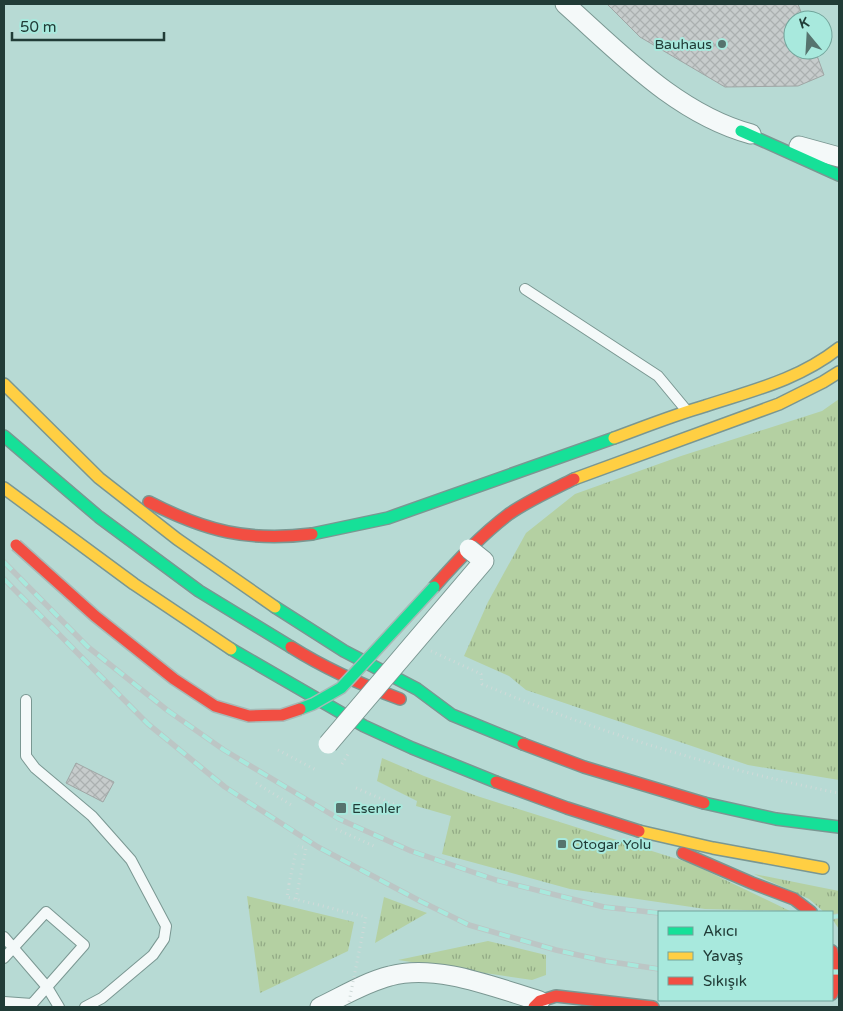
<svg xmlns="http://www.w3.org/2000/svg" width="843" height="1011" font-family="'Varela Round',sans-serif">
<style>
.grass{fill:url(#grass-tufts)}
.building{fill:url(#building-cross-hatch);stroke:#9fa6a5}
.lines{fill:none;stroke-linecap:round;stroke-linejoin:round}
.lane-casing{stroke:#7a9792;stroke-width:12}
.street-casing{stroke:#7a9792;stroke-width:21}
.fast-casing{stroke:#7a9792;stroke-width:14}
.slow-casing{stroke:#7a9792;stroke-width:14}
.jam-casing{stroke:#7a9792;stroke-width:14}
.path{stroke:#cfdad8;stroke-width:3;stroke-dasharray:1 4;stroke-linecap:butt}
.lane{stroke:#f4f9f9;stroke-width:10}
.street{stroke:#f4f9f9;stroke-width:19}
.fast{stroke:#16e098;stroke-width:11}
.slow{stroke:#ffcf43;stroke-width:11}
.jam{stroke:#f24e42;stroke-width:11}
.rail-casing{stroke:#bcc6c5;stroke-width:5.5}
.rail{stroke:#a8e9dd;stroke-width:4;stroke-dasharray:11;stroke-linecap:butt}
.street-bridge-casing{stroke:#7a9792;stroke-width:21;stroke-linecap:butt}
.fast-bridge-casing{stroke:#a6b9b6;stroke-width:14;stroke-linecap:butt}
.jam-bridge-casing{stroke:#a6b9b6;stroke-width:14;stroke-linecap:butt}
.path-bridge{stroke:#cfdad8;stroke-width:3;stroke-dasharray:1 4;stroke-linecap:butt}
.street-bridge{stroke:#f4f9f9;stroke-width:19}
.fast-bridge{stroke:#16e098;stroke-width:11}
.jam-bridge{stroke:#f24e42;stroke-width:11}
.poi-dot{fill:#56736e;stroke:#a8e9dd;stroke-width:2}
.labels{text-anchor:middle;stroke-width:4;stroke-linejoin:round;paint-order:stroke}
.poi-label{font-size:14px;fill:#213c37;stroke:#a8e9dd;text-anchor:start}
</style>
<defs>
<pattern id="grass-tufts" width="24" height="20" patternUnits="userSpaceOnUse" patternTransform="scale(1.25)"><rect width="24" height="20" fill="#b4d0a2"/><path d="M3 7l-1-3M5 7V3M7 7l1-3M15 17l-1-3M17 17v-4M19 17l1-3" fill="none" stroke="#92aa85"/></pattern>
<pattern id="building-cross-hatch" width="8" height="8" patternUnits="userSpaceOnUse" patternTransform="scale(1.25)"><rect width="8" height="8" fill="#c7cccc"/><path d="M0 0l8 8M0 8l8-8" fill="none" stroke="#abb0b0"/></pattern>
</defs>
<rect width="100%" height="100%" fill="#b7dad4"/>
<path class="grass" d="M 839,399 L 839,780 L 748,765 L 526,690 L 509,676 L 464,656 L 488,602 L 526,533 L 575,494 L 681,456 L 822,411 Z
M 382,758 L 424,776 L 477,796 L 690,863 L 790,911 L 705,909 L 570,889 L 442,854 L 451,816 L 416,806 L 417,801 L 377,781 Z
M 754,874 L 839,891 L 839,929 L 832,919 L 832,912 L 824,912 L 809,899 Z
M 247,896 L 354,922 L 348,951 L 260,993 Z
M 384,897 L 427,913 L 375,943 Z
M 488,941 L 546,955 L 546,975 L 532,980 L 398,960 Z"/>
<path class="building" d="M 607,4 L 798,4 L 804,20 L 793,20 L 793,50 L 815,50 L 824,75 L 798,86 L 725,87 L 640,37 Z
M 76,763 L 114,782 L 103,802 L 66,783 Z"/>
<g class="lines">
<defs>
<path id="lane" d="M 525,289 L 658,376 L 687,411
M 26,700 L 26,756 L 35,768 L 92,816 L 131,860 L 166,926 L 164,939 L 153,955 L 102,998 L 85,1007
M 4,937 L 47,987 L 59,1007
M 4,958 L 46,912 L 84,945 L 32,1004 L 4,1002"/>
<path id="street" d="M 565,4 C 620,53 677,114 751,134
M 799,146 L 839,157
M 320,1007 C 343,996 366,982 390,976 C 436,963 496,988 540,1001"/>
<path id="fast" d="M 741,131 L 839,175
M 4,436 L 99,517 L 199,591 L 291,647
M 312,534 L 388,518 L 614,438
M 275,607 L 344,651 L 417,689 L 452,715 L 523,744
M 231,649 L 364,726 L 412,748 L 496,782
M 704,803 L 776,819 L 839,827"/>
<path id="slow" d="M 4,384 L 99,478 L 177,539 L 275,607
M 614,438 C 644,427 674,415 705,406 C 754,390 798,380 839,348
M 574,479 L 779,404 L 823,382 L 839,372
M 4,488 L 134,584 L 231,649
M 639,831 L 713,848 L 823,868"/>
<path id="jam" d="M 149,502 C 205,531 248,542 312,534
M 434,587 C 457,561 481,535 509,514 C 529,500 552,490 574,479
M 291,647 C 326,669 362,685 400,699
M 523,744 L 584,767 L 704,803
M 496,782 L 567,808 L 639,831
M 683,853 L 752,883 L 794,899 L 811,912
M 832,951 L 836,981 L 832,994
M 534,1007 L 540,1001 L 556,996 L 653,1007"/>
</defs>
<use href="#lane" class="lane-casing"/>
<use href="#street" class="street-casing"/>
<use href="#fast" class="fast-casing"/>
<use href="#slow" class="slow-casing"/>
<use href="#jam" class="jam-casing"/>
<path class="path" d="M 431,651 L 481,674 L 482,684 C 597,732 717,769 839,793
M 278,750 L 316,770
M 342,764 L 348,754
M 256,783 L 293,806
M 356,788 L 396,805
M 336,829 L 376,847
M 289,884 L 296,851
M 296,899 L 306,848 L 298,846"/>
<use href="#lane" class="lane"/>
<use href="#street" class="street"/>
<use href="#fast" class="fast"/>
<use href="#slow" class="slow"/>
<use href="#jam" class="jam"/>
<defs>
<path id="rail" d="M 4,562 L 88,647 L 167,710 L 224,750 L 339,819 L 411,851 L 496,880 L 604,907 L 659,913
M 4,579 L 148,724 L 225,787 L 318,847 L 420,901 L 469,925 L 556,950 L 605,961 L 659,969
M 832,917 L 839,916
M 832,972 L 839,972"/>
</defs>
<use href="#rail" class="rail-casing"/>
<use href="#rail" class="rail"/>
<defs>
<path id="street-bridge" d="M 328,744 L 484,561 L 469,549"/>
<path id="fast-bridge" d="M 300,709 L 313,704 L 341,688 L 434,587"/>
<path id="jam-bridge" d="M 16,545 L 95,616 L 174,679 L 215,706 L 249,716 L 282,715 L 300,709"/>
</defs>
<use href="#street-bridge" class="street-bridge-casing"/>
<use href="#fast-bridge" class="fast-bridge-casing"/>
<use href="#jam-bridge" class="jam-bridge-casing"/>
<path class="path-bridge" d="M 289,884 L 287,897 L 366,917 L 348,1007"/>
<use href="#street-bridge" class="street-bridge"/>
<use href="#fast-bridge" class="fast-bridge"/>
<use href="#jam-bridge" class="jam-bridge"/>
</g>
<g class="poi-dot">
<circle cx="722" cy="44" r="5"/>
<rect x="335" y="802" width="12" height="12" rx="2.5"/>
<rect x="557" y="839" width="10" height="10" rx="2.5"/>
</g>
<g class="labels">
<g class="poi-label">
<text x="712" y="49" text-anchor="end">Bauhaus</text>
<text x="352" y="813">Esenler</text>
<text x="572" y="849">Otogar Yolu</text>
</g>
</g>
<rect width="843" height="1011" fill="none" stroke="#213c37" stroke-width="10"/>
<rect x="658" y="911" width="175" height="90" fill="#a8e9dd" stroke="#72a49b"/>
<rect x="668" y="927" width="25" height="8" fill="#16e098" stroke="#72a49b"/>
<text x="703" y="936" font-size="15" fill="#213c37">Akıcı</text>
<rect x="668" y="952" width="25" height="8" fill="#ffcf43" stroke="#72a49b"/>
<text x="703" y="961" font-size="15" fill="#213c37">Yavaş</text>
<rect x="668" y="977" width="25" height="8" fill="#f24e42" stroke="#72a49b"/>
<text x="703" y="986" font-size="15" fill="#213c37">Sıkışık</text>
<g transform="translate(808 35) rotate(342)"><circle r="24" fill="#a8e9dd" stroke="#72a49b"/>
<path d="M0-4L9 19L0 12L-9 19Z" fill="#56736e"/>
<text y="-8" font-size="14" font-weight="bold" text-anchor="middle" fill="#213c37">K</text>
</g>
<path d="M12 32v8h152v-8" fill="none" stroke="#213c37" stroke-width="2.5"/>
<text x="20" y="32" font-size="15" fill="#213c37" stroke="#a8e9dd" stroke-width="4" paint-order="stroke">50 m</text>
</svg>
